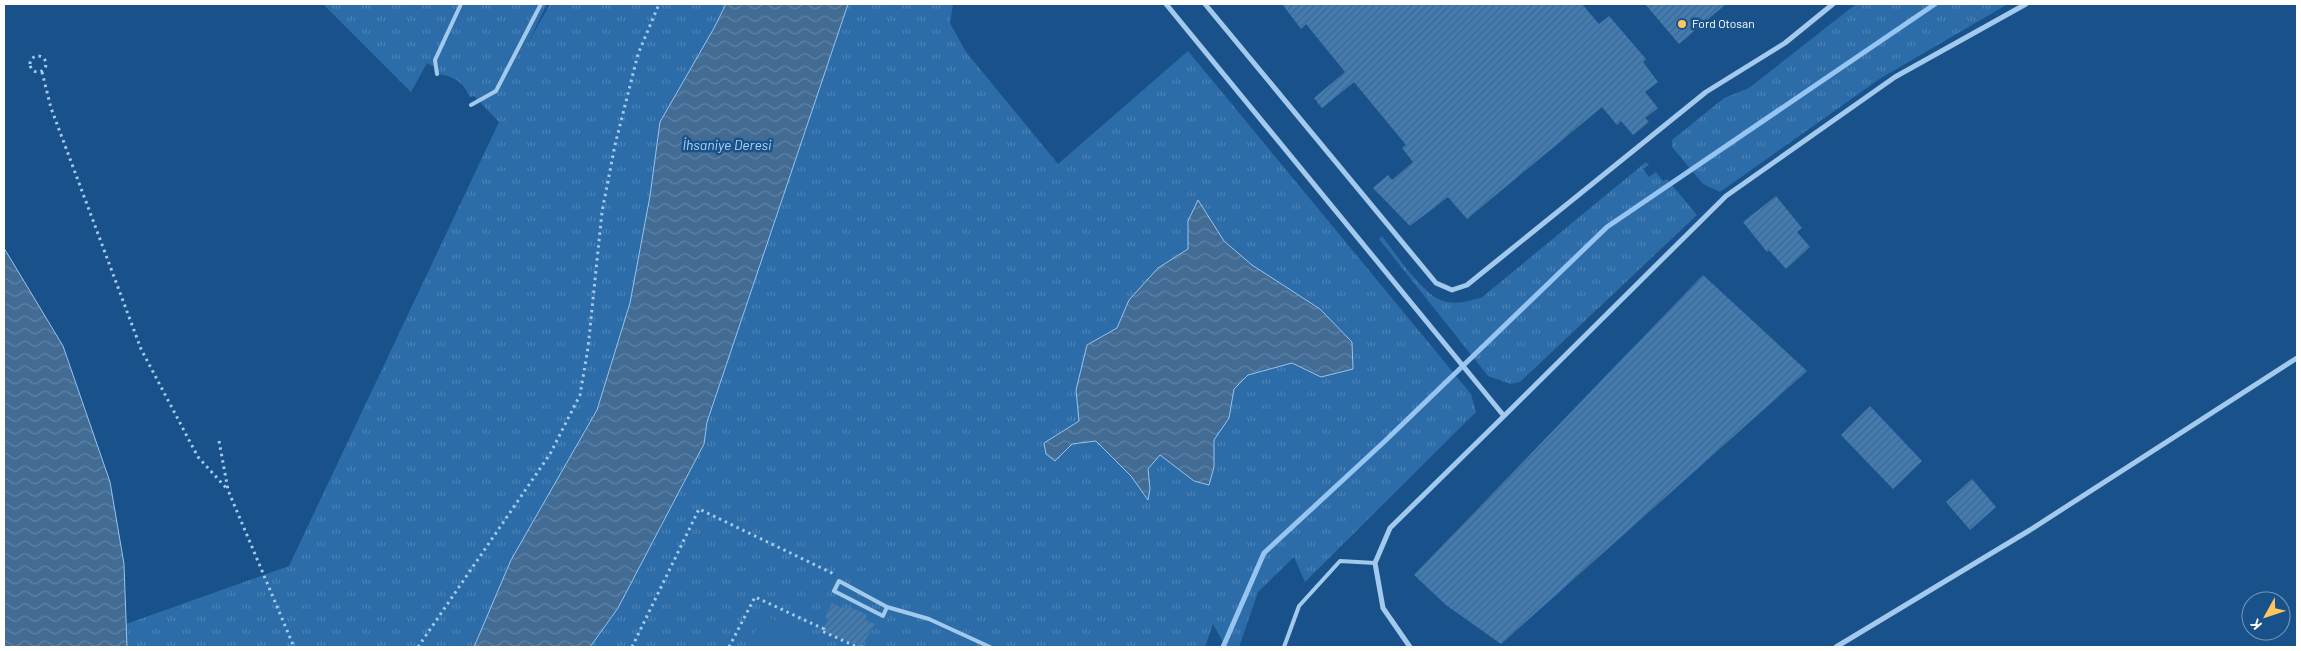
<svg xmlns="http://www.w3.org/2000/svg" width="2301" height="651" font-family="Barlow,sans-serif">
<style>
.grass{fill:url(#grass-tufts)}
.garden{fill:#2c6ca8}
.water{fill:url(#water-waves);stroke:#95c5f0}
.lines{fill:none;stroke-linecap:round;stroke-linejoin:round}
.stream{stroke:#95c5f0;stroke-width:5}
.building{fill:url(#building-hatch)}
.path{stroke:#a3caed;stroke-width:3;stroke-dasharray:2.5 4;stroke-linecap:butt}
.service{stroke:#a3caed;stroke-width:4}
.minor{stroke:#a3caed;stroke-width:5}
.poi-dot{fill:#ffc65f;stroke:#19528a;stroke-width:2}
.labels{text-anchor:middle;stroke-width:5;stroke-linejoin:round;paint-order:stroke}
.poi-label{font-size:12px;fill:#fff;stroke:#19528a;text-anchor:start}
.water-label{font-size:14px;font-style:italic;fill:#afd3f5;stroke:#19528a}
</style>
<defs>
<pattern id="grass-tufts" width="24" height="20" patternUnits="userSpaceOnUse" patternTransform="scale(1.25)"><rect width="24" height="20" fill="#2c6ca8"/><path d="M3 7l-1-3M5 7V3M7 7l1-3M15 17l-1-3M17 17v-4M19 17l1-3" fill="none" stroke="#4c82b5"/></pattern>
<pattern id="water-waves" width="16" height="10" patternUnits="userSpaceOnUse" patternTransform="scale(1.25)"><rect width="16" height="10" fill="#436c95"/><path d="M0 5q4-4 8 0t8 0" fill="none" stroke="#5f82a5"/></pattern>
<pattern id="building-hatch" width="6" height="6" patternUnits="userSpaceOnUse" patternTransform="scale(1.25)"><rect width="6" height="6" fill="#427cb3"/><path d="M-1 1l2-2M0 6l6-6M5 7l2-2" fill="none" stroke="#466685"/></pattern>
</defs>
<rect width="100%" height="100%" fill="#19528a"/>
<path class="grass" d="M 323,4 L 547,4 L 528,43 L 550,4 L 726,4 L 714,28 L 660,122 L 650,196 L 630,303 L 597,410 L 511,560 L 474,647 L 127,647 L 126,624 L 289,566 L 499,122 L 474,96 L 470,97 C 463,82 454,76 437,74 L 436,68 L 427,63 L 411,92 Z
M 848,4 L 953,4 L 950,23 L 966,52 L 1058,164 L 1188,51 L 1471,394 L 1476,412 L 1305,582 L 1294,557 L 1258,592 L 1239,647 L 1226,647 L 1213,624 L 1205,647 L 590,647 L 618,608 L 704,444 L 707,422 Z
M 1856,4 L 2008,4 L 1881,78 L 1720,192 L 1703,184 L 1672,147 L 1672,140 L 1724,98 L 1749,88 Z
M 1646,162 L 1649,165 L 1643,169 L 1649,177 L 1656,172 L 1663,181 L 1667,179 L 1697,215 L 1520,382 L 1511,384 L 1488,376 L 1379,239 L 1382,236 C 1396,254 1422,294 1443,301 C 1456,305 1468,301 1481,298 Z"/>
<path class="garden" d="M 764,615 L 830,647 L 748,647 Z"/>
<path class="water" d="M 726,4 L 848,4 L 707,422 L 704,444 L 618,608 L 590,647 L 474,647 L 511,560 L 597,410 L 630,303 L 650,196 L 660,122 L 714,28 Z
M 1198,200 L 1224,241 L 1252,265 L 1320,309 L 1352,342 L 1353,369 L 1321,377 L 1292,363 L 1248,375 L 1234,389 L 1229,418 L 1214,440 L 1214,467 L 1209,485 L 1194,481 L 1160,455 L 1148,469 L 1150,489 L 1148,500 L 1131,476 L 1096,441 L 1072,444 L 1055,461 L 1046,454 L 1044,443 L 1079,421 L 1076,390 L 1087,345 L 1117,328 L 1129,300 L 1158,268 L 1188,249 L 1188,221 Z
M 4,248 L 63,346 L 110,482 L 124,564 L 127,647 L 4,647 Z"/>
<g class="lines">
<path class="stream" d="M 1223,647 L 1264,553 L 1385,441 L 1607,227 L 1935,4"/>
</g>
<path class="building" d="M 1282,4 L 1582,4 L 1599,24 L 1609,16 L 1646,59 L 1643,62 L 1658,82 L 1645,92 L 1658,108 L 1645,118 L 1649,122 L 1633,135 L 1621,121 L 1617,125 L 1602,107 L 1467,219 L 1448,197 L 1410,226 L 1373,188 L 1388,175 L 1392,180 L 1413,162 L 1402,148 L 1406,145 L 1354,82 L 1322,108 L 1314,98 L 1345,72 L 1306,24 L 1301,29 Z
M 1645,4 L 1726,4 L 1679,44 Z
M 1776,196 L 1802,228 L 1797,232 L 1810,247 L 1786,269 L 1769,250 L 1767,252 L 1743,222 Z
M 1703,275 L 1807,371 L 1501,644 L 1446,605 L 1414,575 Z
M 1870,406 L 1922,461 L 1893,489 L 1841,435 Z
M 1972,479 L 1996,507 L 1970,530 L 1946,502 Z
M 832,603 L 844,609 L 846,605 L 867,615 L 865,620 L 875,624 L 861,647 L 822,631 L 829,618 L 825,617 Z"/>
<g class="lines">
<path class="path" d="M30 64a8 8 0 1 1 16 0a8 8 0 1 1-16 0Z
M 42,72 L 51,108 L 141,349 L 198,457 L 228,490
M 219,441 L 228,490 L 294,647
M 418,647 L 550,454 L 580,395 L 588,348 L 602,212 L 615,145 L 638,54 L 659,4
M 632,647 L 699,509 L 834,574
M 729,647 L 755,597 L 824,629 L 822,631 L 857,647
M 861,647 L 863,647"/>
<path class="service" d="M 437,74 L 435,60 L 461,4
M 471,105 L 496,91 L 541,4
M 887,607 L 883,616 L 834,591 L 839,581 L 887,607 L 929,619 L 990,647
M 1284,647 L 1299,606 L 1340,561 L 1375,563"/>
<path class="minor" d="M 1166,4 L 1504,416 L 1726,196 L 1895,77 L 2026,4
M 1205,4 L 1436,283 L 1452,290 L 1467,285 L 1706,92 L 1785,43 L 1833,4
M 1410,647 L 1383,608 L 1375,563 L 1390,528 L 1504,416
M 1836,647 L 2030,530 L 2297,358"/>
</g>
<circle class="poi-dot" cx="1682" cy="24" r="5"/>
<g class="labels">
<g class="poi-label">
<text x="1692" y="28">Ford Otosan</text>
</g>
<g class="water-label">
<text x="727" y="150">İhsaniye Deresi</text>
</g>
</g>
<rect width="2301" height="651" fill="none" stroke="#ffffff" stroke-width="10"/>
<g transform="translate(2266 616) rotate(230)"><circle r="24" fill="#19528a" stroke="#7597b9"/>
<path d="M0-4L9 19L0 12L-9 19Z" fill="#ffc65f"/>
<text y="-8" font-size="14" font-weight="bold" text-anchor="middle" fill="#ffffff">K</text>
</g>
</svg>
